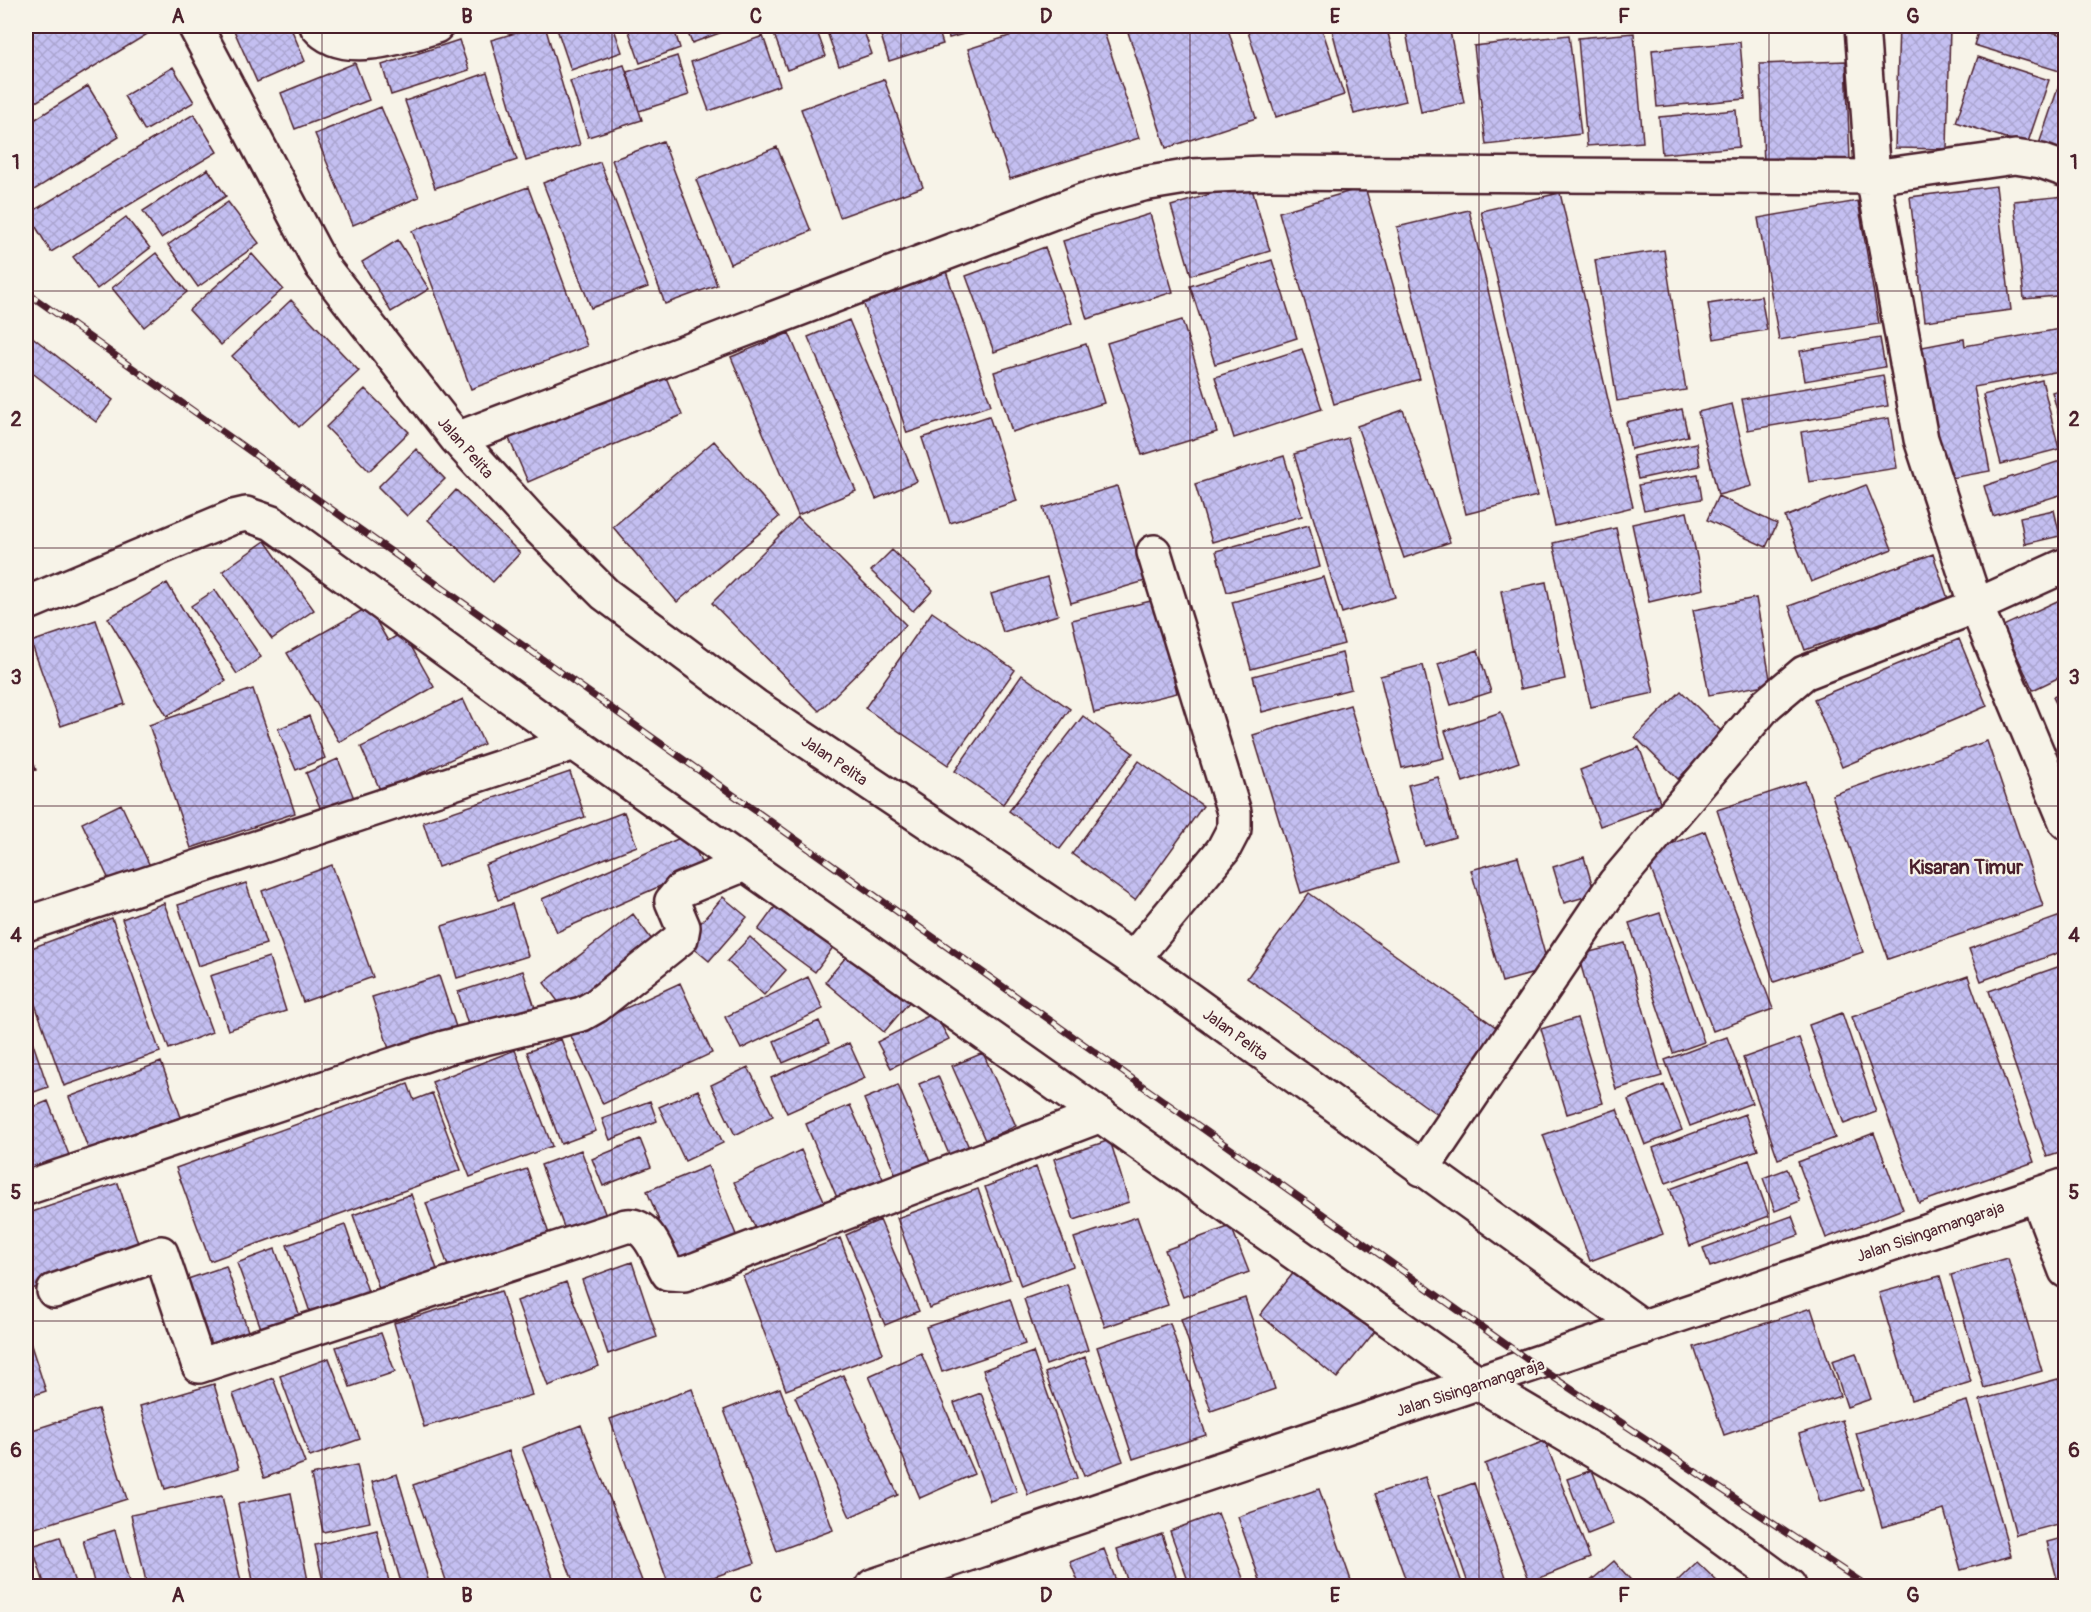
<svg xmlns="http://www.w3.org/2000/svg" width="2091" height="1612" font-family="Pangolin,sans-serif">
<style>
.building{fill:url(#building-cross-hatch);stroke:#4a1f2b;stroke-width:1.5}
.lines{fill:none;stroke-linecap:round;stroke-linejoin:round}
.minor-casing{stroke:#4a1f2b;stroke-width:38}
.minor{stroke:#f7f3e8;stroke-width:33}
.rail-casing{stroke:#4a1f2b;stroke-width:7}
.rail{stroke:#f7f3e8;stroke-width:4.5;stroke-dasharray:14;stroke-linecap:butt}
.grid{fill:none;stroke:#4a1f2b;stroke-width:1.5;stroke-opacity:0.55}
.labels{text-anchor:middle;stroke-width:4.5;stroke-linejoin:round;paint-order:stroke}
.street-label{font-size:16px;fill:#4a1f2b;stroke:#f7f3e8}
.quarter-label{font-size:20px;font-weight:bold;fill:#4a1f2b;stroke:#f7f3e8}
.neatline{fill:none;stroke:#4a1f2b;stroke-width:2}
.grid-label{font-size:20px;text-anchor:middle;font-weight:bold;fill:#4a1f2b}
</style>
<defs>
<pattern id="building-cross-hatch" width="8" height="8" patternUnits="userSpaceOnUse" patternTransform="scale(1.5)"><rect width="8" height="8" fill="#c4bff1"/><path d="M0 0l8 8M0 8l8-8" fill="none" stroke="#aaa4cf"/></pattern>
</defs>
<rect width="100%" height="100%" fill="#f7f3e8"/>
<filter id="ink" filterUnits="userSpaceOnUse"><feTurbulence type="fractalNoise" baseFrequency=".0167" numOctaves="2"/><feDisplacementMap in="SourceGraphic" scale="12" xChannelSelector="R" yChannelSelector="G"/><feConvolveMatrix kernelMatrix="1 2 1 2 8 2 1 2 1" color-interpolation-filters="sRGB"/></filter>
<g filter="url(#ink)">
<path class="building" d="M 26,26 L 144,26 L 149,33 L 31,105 L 26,95 Z
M 232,26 L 290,26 L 305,61 L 257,82 Z
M 540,26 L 545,26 L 580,145 L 526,161 L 491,40 Z
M 556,26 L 613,26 L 622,52 L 571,70 Z
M 627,26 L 673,26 L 680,48 L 640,63 Z
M 685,26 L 739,26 L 692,43 Z
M 771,26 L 815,26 L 826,56 L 787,70 Z
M 825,26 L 862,26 L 872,54 L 839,66 Z
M 878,26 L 937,26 L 943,44 L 889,61 Z
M 946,26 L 993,26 L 949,38 Z
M 1041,26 L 1102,26 L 1139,138 L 1010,179 L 968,49 Z
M 1126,26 L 1227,26 L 1256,118 L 1166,148 Z
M 1246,26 L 1321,26 L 1344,95 L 1276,117 Z
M 1331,26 L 1386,26 L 1406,101 L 1354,114 Z
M 1405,26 L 1449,26 L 1464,103 L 1421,112 Z
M 1899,26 L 1950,26 L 1947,149 L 1895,148 Z
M 1980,26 L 2031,26 L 2066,36 L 2066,73 L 1974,45 Z
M 1634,33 L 1643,142 L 1587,146 L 1578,38 Z
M 1569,35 L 1581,134 L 1486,145 L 1474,46 Z
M 763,36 L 780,85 L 709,111 L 691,62 Z
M 459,40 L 469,70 L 391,95 L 382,65 Z
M 1740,42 L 1745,99 L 1657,107 L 1652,50 Z
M 677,56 L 689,95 L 639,111 L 627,72 Z
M 1978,57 L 2049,80 L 2027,145 L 1956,122 Z
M 1846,61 L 1850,160 L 1764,164 L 1760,64 Z
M 355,63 L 369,100 L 295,129 L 281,93 Z
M 624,65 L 642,120 L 588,137 L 570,81 Z
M 173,67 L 194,102 L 145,131 L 124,96 Z
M 487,73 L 517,160 L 435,188 L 405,101 Z
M 884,79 L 923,187 L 840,217 L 801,109 Z
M 2059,85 L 2066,87 L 2066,159 L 2037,150 Z
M 88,86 L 119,137 L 26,195 L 26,125 Z
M 381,107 L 419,197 L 353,225 L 315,134 Z
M 1736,110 L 1739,147 L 1662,154 L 1659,117 Z
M 194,114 L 217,152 L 51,252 L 28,214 Z
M 663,141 L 717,285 L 665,304 L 612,160 Z
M 777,147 L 811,231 L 730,264 L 696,180 Z
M 600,162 L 648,287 L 591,308 L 543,183 Z
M 208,169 L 226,196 L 161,238 L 143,211 Z
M 1250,182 L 1270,251 L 1191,275 L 1171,206 Z
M 1996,186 L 2011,310 L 1925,321 L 1910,197 Z
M 528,187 L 587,346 L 471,389 L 412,231 Z
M 1365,187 L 1420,379 L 1334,404 L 1279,212 Z
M 1560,193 L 1633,507 L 1555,526 L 1481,211 Z
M 2065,196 L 2066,295 L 2024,299 L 2014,201 Z
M 1858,201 L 1879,324 L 1779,340 L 1758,218 Z
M 228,202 L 259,243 L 198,287 L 168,245 Z
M 1469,210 L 1537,496 L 1466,514 L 1397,227 Z
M 1150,214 L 1173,292 L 1087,319 L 1063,241 Z
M 126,217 L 150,248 L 97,289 L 73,257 Z
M 398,240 L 429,289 L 391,312 L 362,262 Z
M 1045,247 L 1072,323 L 994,352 L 966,276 Z
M 1664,250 L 1686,390 L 1617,401 L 1595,260 Z
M 156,253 L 187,292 L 144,327 L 112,288 Z
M 252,254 L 283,289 L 221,345 L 189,310 Z
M 1272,260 L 1297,338 L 1215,364 L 1190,286 Z
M 946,271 L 991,405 L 907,433 L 862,299 Z
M 1761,296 L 1767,330 L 1714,339 L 1708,304 Z
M 291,300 L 359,371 L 299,427 L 232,356 Z
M 849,320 L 917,481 L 876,499 L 808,337 Z
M 1182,320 L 1217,432 L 1142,455 L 1107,343 Z
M 2066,328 L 2066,370 L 1974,387 L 1990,471 L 1941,480 L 1917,348 L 1964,339 L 1965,346 Z
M 26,332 L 113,400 L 96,422 L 26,368 Z
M 789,333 L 856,491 L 798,515 L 731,357 Z
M 1880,338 L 1885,367 L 1805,381 L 1800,351 Z
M 1086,344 L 1104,403 L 1012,432 L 994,372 Z
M 1302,349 L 1322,409 L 1234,438 L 1215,377 Z
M 662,368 L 682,415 L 528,482 L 507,434 Z
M 1883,375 L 1888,406 L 1748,430 L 1742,399 Z
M 2042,380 L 2059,449 L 2001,464 L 1983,395 Z
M 2066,388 L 2066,438 L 2065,438 L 2052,392 Z
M 365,389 L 409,432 L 369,471 L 326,427 Z
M 1732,404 L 1752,486 L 1718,495 L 1698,412 Z
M 1682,409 L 1688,436 L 1631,449 L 1626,422 Z
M 1403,410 L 1450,542 L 1404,558 L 1357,426 Z
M 989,416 L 1017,501 L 950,523 L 922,438 Z
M 1889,418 L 1897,468 L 1809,482 L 1801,432 Z
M 1348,438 L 1395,597 L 1342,613 L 1294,454 Z
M 714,441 L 779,517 L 677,602 L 613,527 Z
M 1696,443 L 1700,466 L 1638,479 L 1633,456 Z
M 416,449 L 445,479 L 407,516 L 378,487 Z
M 1284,456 L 1302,516 L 1212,542 L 1195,484 Z
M 2066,459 L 2066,493 L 1993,516 L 1984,486 Z
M 1698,474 L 1702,499 L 1644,510 L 1638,485 Z
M 1866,485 L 1892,549 L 1811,582 L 1785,517 Z
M 1117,486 L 1145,581 L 1071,603 L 1043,508 Z
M 456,490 L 520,553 L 493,582 L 428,520 Z
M 1718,496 L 1777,524 L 1766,547 L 1707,520 Z
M 2054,510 L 2060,536 L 2025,544 L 2020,517 Z
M 1687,512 L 1704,589 L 1649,602 L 1632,524 Z
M 2066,513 L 2066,528 L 2060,515 Z
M 798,517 L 906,625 L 819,711 L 712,603 Z
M 1309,525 L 1320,567 L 1227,592 L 1216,551 Z
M 1616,528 L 1654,693 L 1591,707 L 1553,543 Z
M 265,541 L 314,610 L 272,639 L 223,571 Z
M 892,550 L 933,590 L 913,611 L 871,571 Z
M 1933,554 L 1948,599 L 1805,650 L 1789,606 Z
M 1047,577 L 1058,615 L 1003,632 L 991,594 Z
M 1324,577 L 1344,644 L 1251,669 L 1232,602 Z
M 1546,582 L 1565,679 L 1520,689 L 1501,591 Z
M 167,583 L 226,681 L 167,716 L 108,618 Z
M 215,590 L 261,657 L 237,674 L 191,606 Z
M 2066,597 L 2066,674 L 2033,690 L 2003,626 Z
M 1756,598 L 1771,684 L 1709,695 L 1693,610 Z
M 1155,600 L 1177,693 L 1094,713 L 1072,620 Z
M 368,607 L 388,641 L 403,632 L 434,687 L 339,742 L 287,653 Z
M 932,612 L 1015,670 L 948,765 L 865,708 Z
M 96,620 L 125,704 L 61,726 L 31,642 Z
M 1959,639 L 1987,706 L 1842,767 L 1814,699 Z
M 1478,650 L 1491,692 L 1451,705 L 1438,664 Z
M 1342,653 L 1351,689 L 1262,712 L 1253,676 Z
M 1423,665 L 1444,758 L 1402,768 L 1380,676 Z
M 1022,675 L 1070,709 L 1003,804 L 955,771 Z
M 253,689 L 295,813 L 191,848 L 149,725 Z
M 1681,691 L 1723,733 L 1678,779 L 1635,737 Z
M 2066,691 L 2066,723 L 2053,697 Z
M 463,699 L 484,744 L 381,792 L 361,747 Z
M 1350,705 L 1398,863 L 1301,893 L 1253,735 Z
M 1501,712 L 1519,762 L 1463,782 L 1445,731 Z
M 309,716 L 325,758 L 296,770 L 278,729 Z
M 1083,716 L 1133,753 L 1060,849 L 1009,811 Z
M 26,741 L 36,770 L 26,773 Z
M 1987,741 L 2043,906 L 1888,959 L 1832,795 Z
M 1639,747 L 1661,804 L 1600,826 L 1580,770 Z
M 338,759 L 356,803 L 324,817 L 306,773 Z
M 1139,761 L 1203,806 L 1135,900 L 1072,854 Z
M 570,772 L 585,817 L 438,867 L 423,822 Z
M 1438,777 L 1455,837 L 1425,846 L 1408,785 Z
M 1805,781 L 1863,952 L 1774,982 L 1717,810 Z
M 121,804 L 150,866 L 111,884 L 82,823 Z
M 624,812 L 637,846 L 498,900 L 485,865 Z
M 1705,831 L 1773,1009 L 1713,1031 L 1645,854 Z
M 689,834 L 703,867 L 557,932 L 542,899 Z
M 1518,857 L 1549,969 L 1502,982 L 1471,870 Z
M 1584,857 L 1595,894 L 1564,903 L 1553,867 Z
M 332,865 L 373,977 L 303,1002 L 262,891 Z
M 246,883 L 266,944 L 198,966 L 178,905 Z
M 1309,893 L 1500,1030 L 1438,1115 L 1247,978 Z
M 723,897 L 747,917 L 709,961 L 685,941 Z
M 164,903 L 212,1032 L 169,1049 L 122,919 Z
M 512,904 L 528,956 L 457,978 L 442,926 Z
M 777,904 L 834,946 L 815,972 L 758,930 Z
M 1660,913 L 1704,1042 L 1673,1053 L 1629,923 Z
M 633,914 L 655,944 L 566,1012 L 544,983 Z
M 2066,914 L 2066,950 L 1981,981 L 1969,949 Z
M 112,918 L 160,1052 L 64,1086 L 26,979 L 26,950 Z
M 750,937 L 786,970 L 764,995 L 727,961 Z
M 1625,943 L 1662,1076 L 1616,1089 L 1578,955 Z
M 851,951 L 910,1001 L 884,1032 L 825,982 Z
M 269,957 L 286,1011 L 228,1030 L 210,976 Z
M 2066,964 L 2066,1151 L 2047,1157 L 1989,991 Z
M 523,971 L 537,1014 L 471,1035 L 458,992 Z
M 439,976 L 459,1036 L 392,1058 L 372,997 Z
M 1968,976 L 2034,1162 L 1919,1203 L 1852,1017 Z
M 808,977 L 823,1009 L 741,1049 L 725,1017 Z
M 680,983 L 712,1053 L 603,1104 L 570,1034 Z
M 934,1013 L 949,1039 L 891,1068 L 877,1042 Z
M 1842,1013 L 1876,1112 L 1844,1124 L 1809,1025 Z
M 1577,1018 L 1603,1103 L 1567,1114 L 1541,1029 Z
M 819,1021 L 829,1043 L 783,1063 L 774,1041 Z
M 30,1035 L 48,1087 L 26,1095 L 26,1036 Z
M 1727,1037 L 1752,1103 L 1690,1126 L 1665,1060 Z
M 1799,1038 L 1835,1138 L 1778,1159 L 1743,1058 Z
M 561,1039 L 596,1131 L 561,1144 L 527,1052 Z
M 849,1043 L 865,1078 L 787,1113 L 771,1078 Z
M 515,1050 L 552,1146 L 470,1177 L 432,1082 Z
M 983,1053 L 1016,1126 L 985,1140 L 952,1066 Z
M 161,1062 L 181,1117 L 89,1151 L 69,1097 Z
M 748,1067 L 773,1116 L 735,1135 L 711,1085 Z
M 938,1076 L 970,1150 L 951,1159 L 919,1084 Z
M 408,1084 L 414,1100 L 432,1093 L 461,1170 L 210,1261 L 176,1168 Z
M 898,1085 L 931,1164 L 897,1178 L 864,1099 Z
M 1664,1085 L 1682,1130 L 1645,1145 L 1628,1100 Z
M 698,1090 L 723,1143 L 685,1161 L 659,1107 Z
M 48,1101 L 69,1155 L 26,1172 L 26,1110 Z
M 650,1101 L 657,1121 L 610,1140 L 602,1119 Z
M 850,1105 L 884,1181 L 838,1200 L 806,1124 Z
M 1617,1109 L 1663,1234 L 1590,1261 L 1543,1135 Z
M 1745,1114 L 1758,1150 L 1666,1183 L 1653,1148 Z
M 1874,1133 L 1903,1209 L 1826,1238 L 1798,1162 Z
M 640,1139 L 651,1167 L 603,1186 L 592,1159 Z
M 1110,1140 L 1129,1202 L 1074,1220 L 1054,1159 Z
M 581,1150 L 606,1216 L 565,1230 L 541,1165 Z
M 801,1150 L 827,1207 L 760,1238 L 734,1182 Z
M 1749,1160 L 1769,1216 L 1690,1246 L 1670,1189 Z
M 708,1166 L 737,1237 L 676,1262 L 647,1191 Z
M 1036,1167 L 1073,1266 L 1021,1286 L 985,1187 Z
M 527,1169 L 550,1237 L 450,1272 L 426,1203 Z
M 1787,1169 L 1800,1201 L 1775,1211 L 1763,1178 Z
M 118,1183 L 141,1252 L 26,1291 L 26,1214 Z
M 978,1189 L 1010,1279 L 929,1308 L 897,1218 Z
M 411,1194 L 439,1275 L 381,1294 L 353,1215 Z
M 1792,1216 L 1799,1235 L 1710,1267 L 1703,1248 Z
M 1137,1217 L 1168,1305 L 1105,1327 L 1074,1238 Z
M 880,1220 L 919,1311 L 885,1325 L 846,1235 Z
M 345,1225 L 371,1300 L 313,1321 L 287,1245 Z
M 1231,1226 L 1249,1272 L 1183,1297 L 1165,1250 Z
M 840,1238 L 883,1353 L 786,1390 L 743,1276 Z
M 275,1249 L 303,1324 L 265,1339 L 237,1263 Z
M 2008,1258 L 2042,1371 L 1984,1388 L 1951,1275 Z
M 632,1262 L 657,1337 L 608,1354 L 582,1280 Z
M 226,1266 L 250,1337 L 203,1352 L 179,1282 Z
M 1298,1267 L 1376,1330 L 1337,1378 L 1260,1315 Z
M 1940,1276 L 1971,1382 L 1911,1400 L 1879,1293 Z
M 566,1282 L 599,1366 L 548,1386 L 517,1301 Z
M 1067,1284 L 1088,1350 L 1046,1365 L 1024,1299 Z
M 501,1291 L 532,1395 L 424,1427 L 394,1323 Z
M 1245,1298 L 1275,1389 L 1211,1411 L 1181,1319 Z
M 1010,1299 L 1025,1344 L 942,1372 L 926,1327 Z
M 1811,1308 L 1840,1396 L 1724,1435 L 1694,1347 Z
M 1170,1323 L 1206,1435 L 1133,1459 L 1097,1347 Z
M 26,1330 L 46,1391 L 26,1398 Z
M 381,1333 L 395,1372 L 350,1387 L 336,1347 Z
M 1033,1352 L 1077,1478 L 1028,1495 L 983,1370 Z
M 921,1353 L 974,1474 L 920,1498 L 869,1376 Z
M 1856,1353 L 1871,1399 L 1847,1407 L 1832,1361 Z
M 1085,1357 L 1123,1461 L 1084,1476 L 1045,1373 Z
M 329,1358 L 360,1439 L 310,1457 L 280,1376 Z
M 843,1375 L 898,1495 L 850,1517 L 795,1397 Z
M 273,1378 L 305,1463 L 264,1478 L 233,1394 Z
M 2058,1379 L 2066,1407 L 2066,1522 L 2016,1535 L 1980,1400 Z
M 214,1384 L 239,1468 L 165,1489 L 140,1406 Z
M 780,1388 L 833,1530 L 777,1551 L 724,1410 Z
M 692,1389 L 755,1563 L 687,1586 L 669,1586 L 610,1419 Z
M 981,1393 L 1017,1492 L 990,1501 L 954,1403 Z
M 1967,1401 L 2011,1556 L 1961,1570 L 1944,1510 L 1882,1527 L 1856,1433 Z
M 98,1409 L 127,1499 L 26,1531 L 26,1432 Z
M 1842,1420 L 1863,1489 L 1820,1502 L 1799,1434 Z
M 581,1425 L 644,1586 L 575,1586 L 522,1448 Z
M 1545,1441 L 1590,1558 L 1530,1582 L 1485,1464 Z
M 509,1451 L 556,1586 L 448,1586 L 413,1485 Z
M 357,1465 L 370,1522 L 323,1532 L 311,1475 Z
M 1592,1470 L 1613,1524 L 1588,1534 L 1567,1479 Z
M 397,1474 L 430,1586 L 402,1586 L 372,1482 Z
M 1425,1477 L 1463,1586 L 1408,1586 L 1375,1494 Z
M 1474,1483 L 1509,1586 L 1469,1586 L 1438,1496 Z
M 1319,1489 L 1353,1586 L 1262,1586 L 1238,1517 Z
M 291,1493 L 309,1586 L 254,1586 L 238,1504 Z
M 222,1496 L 242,1586 L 147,1586 L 131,1515 Z
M 1218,1513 L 1246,1586 L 1190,1586 L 1170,1531 Z
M 115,1530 L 130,1586 L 95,1586 L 83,1540 Z
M 377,1530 L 390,1586 L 324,1586 L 315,1545 Z
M 1162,1534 L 1179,1586 L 1129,1586 L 1117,1549 Z
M 60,1537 L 76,1586 L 45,1586 L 32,1546 Z
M 2066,1537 L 2066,1586 L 2059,1586 L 2047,1542 Z
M 1104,1549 L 1118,1586 L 1080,1586 L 1070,1562 Z
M 1614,1561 L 1636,1586 L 1589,1586 L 1587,1584 Z
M 1697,1562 L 1722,1586 L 1672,1586 Z"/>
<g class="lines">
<defs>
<path id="minor" d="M 195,26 L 322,266 L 457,439 L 531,520 L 605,594 L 755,706 L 1133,959 L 1644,1328
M 317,26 C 343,58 404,36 436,26
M 1862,26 L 1873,177 L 1921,439 L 1976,606 L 2066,822
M 457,439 L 1085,200 L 1143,184 L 1192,176 L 1264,173 L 1873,177 L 2015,157 L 2041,161 L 2066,170
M 26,604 L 233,517 L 246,514 L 272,523 L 574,743 L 1480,1384 L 1653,1486 L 1789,1586
M 26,924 L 574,743
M 1133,959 L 1223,850 L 1234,829 L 1234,812 L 1154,552
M 1422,1169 L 1615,883 L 1766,705 L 1804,673 L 1976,606 L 2066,565
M 26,1188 L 444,1048 L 582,1014 L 596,1006 L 681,938 L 683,927 L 672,901 L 681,890 L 745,864
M 2037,1195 L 2066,1271
M 54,1291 L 161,1253 L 199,1366 L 626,1226 C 649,1223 658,1256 668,1273 L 684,1274 L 1101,1115
M 873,1586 L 2066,1185"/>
</defs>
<use href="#minor" class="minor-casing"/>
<use href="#minor" class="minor"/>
<defs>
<path id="rail" d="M 26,292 L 1535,1365 L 1867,1586"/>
</defs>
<use href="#rail" class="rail-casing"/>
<use href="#rail" class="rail"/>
</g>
</g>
<path class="grid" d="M 322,26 L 322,1586M 612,26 L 612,1586M 901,26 L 901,1586M 1190,26 L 1190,1586M 1479,26 L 1479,1586M 1769,26 L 1769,1586M 26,291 L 2066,291M 26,548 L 2066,548M 26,806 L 2066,806M 26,1064 L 2066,1064M 26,1321 L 2066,1321"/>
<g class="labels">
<g class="street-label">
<text transform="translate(466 447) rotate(49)" y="6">Jalan Pelita</text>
<text transform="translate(835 760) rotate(34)" y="6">Jalan Pelita</text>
<text transform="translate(1236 1034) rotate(36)" y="6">Jalan Pelita</text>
<text transform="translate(1930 1231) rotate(-19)" y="6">Jalan Sisingamangaraja</text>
<text transform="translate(1470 1387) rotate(-18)" y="6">Jalan Sisingamangaraja</text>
</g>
<g class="quarter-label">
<text x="1966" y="874">Kisaran Timur</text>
</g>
</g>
<rect width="2091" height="1612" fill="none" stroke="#f7f3e8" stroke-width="66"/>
<rect x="33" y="33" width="2025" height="1546" class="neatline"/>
<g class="grid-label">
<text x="178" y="23">A</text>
<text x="467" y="23">B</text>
<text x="756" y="23">C</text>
<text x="1046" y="23">D</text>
<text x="1335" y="23">E</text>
<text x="1624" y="23">F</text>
<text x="1913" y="23">G</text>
<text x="16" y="169">1</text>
<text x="2074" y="169">1</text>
<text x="16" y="426">2</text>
<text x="2074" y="426">2</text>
<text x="16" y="684">3</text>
<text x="2074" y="684">3</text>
<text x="16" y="942">4</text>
<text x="2074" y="942">4</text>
<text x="16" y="1199">5</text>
<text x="2074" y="1199">5</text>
<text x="16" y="1457">6</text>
<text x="2074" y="1457">6</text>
<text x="178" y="1602">A</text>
<text x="467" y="1602">B</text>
<text x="756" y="1602">C</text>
<text x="1046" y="1602">D</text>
<text x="1335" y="1602">E</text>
<text x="1624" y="1602">F</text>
<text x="1913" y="1602">G</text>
</g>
</svg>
